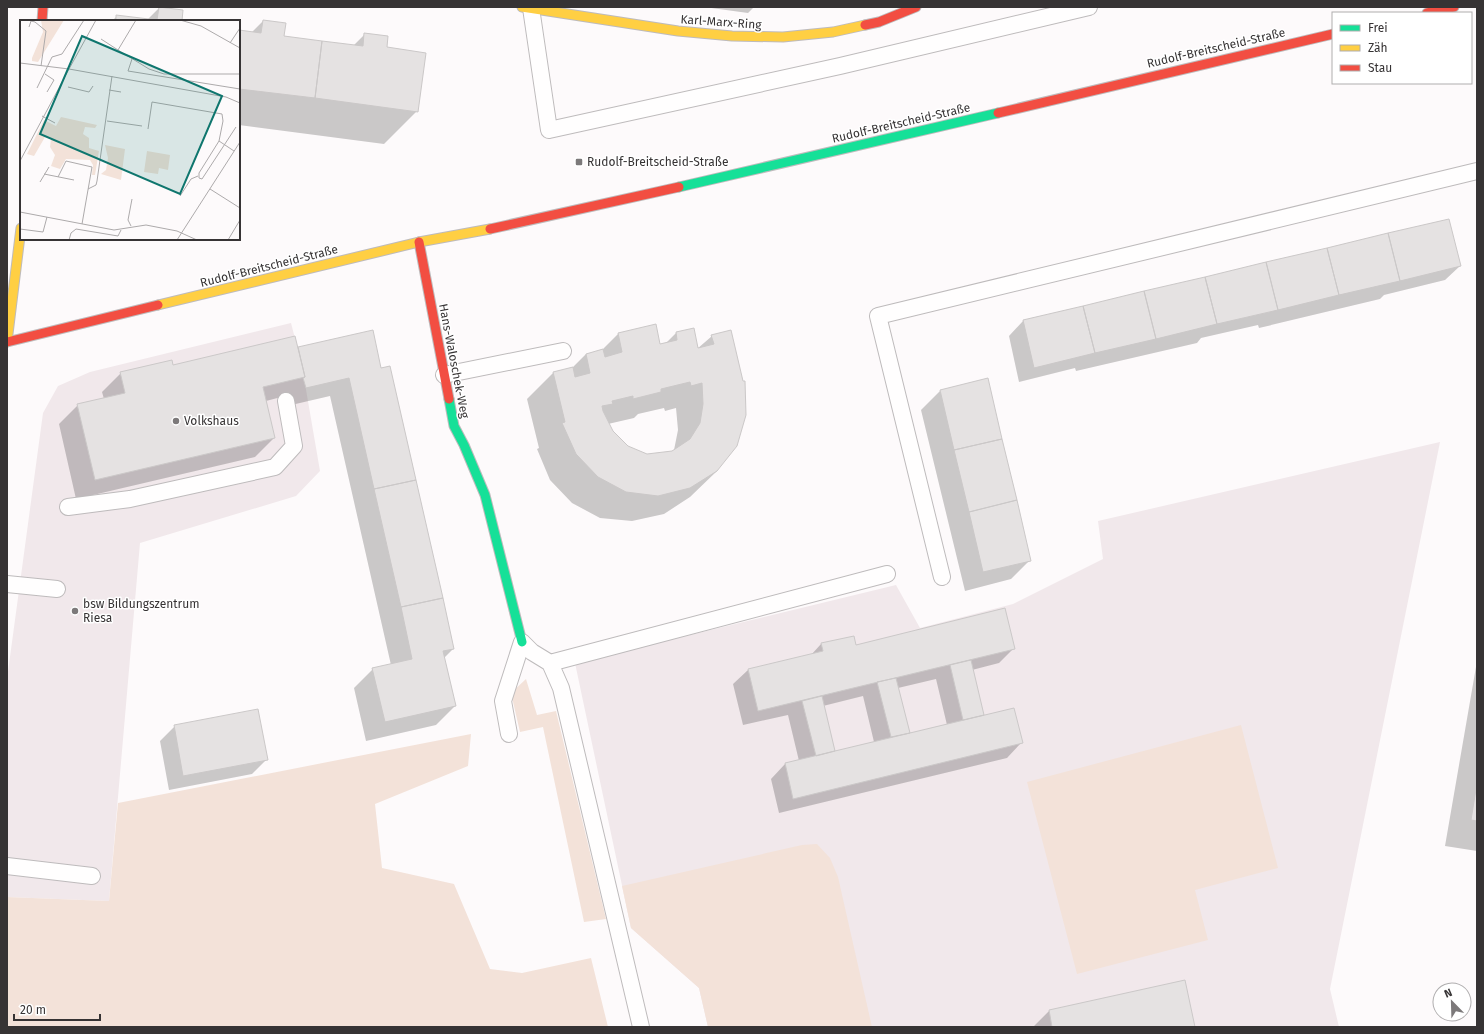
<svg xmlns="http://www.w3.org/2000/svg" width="1484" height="1034" font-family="'Fira Sans',sans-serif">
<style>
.built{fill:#f1e8eb}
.green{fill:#f3e2d9}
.shadow{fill:#0003;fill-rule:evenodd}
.building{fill:#e5e2e2;stroke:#cbc8c8;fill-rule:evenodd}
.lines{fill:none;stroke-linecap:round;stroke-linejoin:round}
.lane-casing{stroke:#bebbbc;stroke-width:18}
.fast-casing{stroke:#bebbbc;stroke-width:11}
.slow-casing{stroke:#bebbbc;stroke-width:11}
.jam-casing{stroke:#bebbbc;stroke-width:11}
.lane{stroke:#fffefe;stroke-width:16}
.fast{stroke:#16e098;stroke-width:9}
.slow{stroke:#ffcf43;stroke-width:9}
.jam{stroke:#f24e42;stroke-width:9}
.poi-dot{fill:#7c797a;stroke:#fff;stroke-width:1.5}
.labels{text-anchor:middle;stroke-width:3;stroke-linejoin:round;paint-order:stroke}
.street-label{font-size:12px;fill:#363334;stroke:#fff}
.poi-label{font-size:12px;fill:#363334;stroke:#fff;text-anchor:start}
.inset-road{fill:none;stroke:#adaaab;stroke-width:1}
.view{fill:#0f766e;fill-opacity:0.15;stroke:#0f766e;stroke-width:2}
.inset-edge{fill:none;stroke:#363334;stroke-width:2}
</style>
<rect width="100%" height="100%" fill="#fdfafb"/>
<path class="built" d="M 291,323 L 305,377 L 304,378 L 320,471 L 296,496 L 140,543 L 109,901 L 7,897 L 7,679 L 43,413 L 58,386 L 90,372 Z
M 1440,442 L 1330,989 L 1339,1027 L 708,1027 L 699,988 L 631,928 L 575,663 L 896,585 L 920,628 L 1013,604 L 1103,559 L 1098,521 Z"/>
<path class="green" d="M 526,679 L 537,715 L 556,711 L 606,919 L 584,922 L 543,727 L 520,732 L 511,693 Z
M 1241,725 L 1278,868 L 1195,890 L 1208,940 L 1077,974 L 1027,782 Z
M 471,734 L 468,766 L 375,804 L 382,868 L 454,884 L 490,969 L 522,973 L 591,958 L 608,1027 L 7,1027 L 7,897 L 109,901 L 118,803 Z
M 817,844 L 830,858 L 838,877 L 872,1027 L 708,1027 L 699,988 L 631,928 L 622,886 L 802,845 Z"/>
<path class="shadow" d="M 704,7 L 754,7 L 748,13 Z
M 159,8 L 181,21 L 112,21 L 117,16 L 147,20 Z
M 263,21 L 283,37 L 353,46 L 365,34 L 385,48 L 417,111 L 384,144 L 239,125 L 239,31 L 251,33 Z
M 1460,266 L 1445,280 L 1384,295 L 1380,299 L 1259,328 L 1258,325 L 1201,338 L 1197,343 L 1076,371 L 1075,368 L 1019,382 L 1009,336 L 1023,321 L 1084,307 Z
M 693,329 L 697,349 L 712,336 L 730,331 L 717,471 L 690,497 L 664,514 L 632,521 L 600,518 L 572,503 L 550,480 L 537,449 L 539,448 L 527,399 L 553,373 L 572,368 L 586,354 L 601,351 L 618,334 L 659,345 L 666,343 L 676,333 ZM 664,408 L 665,411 L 676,408 L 678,430 L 674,450 L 672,452 L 647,455 L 628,447 L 612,432 L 608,424 L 634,418 L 638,414 Z
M 372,332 L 380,370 L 453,649 L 444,658 L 455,706 L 436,725 L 366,741 L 354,688 L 373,669 L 391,665 L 330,396 L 287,406 L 285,396 L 266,401 L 274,438 L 255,457 L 76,499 L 59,424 L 78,405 L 104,399 L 102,392 L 121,373 L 297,348 Z
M 940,391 L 1030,560 L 1011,579 L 965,591 L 921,410 Z
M 821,644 L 1013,649 L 999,663 L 972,670 L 983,716 L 1021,743 L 1007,758 L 779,813 L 771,779 L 785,764 L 799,761 L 788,715 L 743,725 L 733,684 L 748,670 L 811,655 ZM 936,679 L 947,725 L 909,734 L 898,688 ZM 863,696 L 874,742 L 835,752 L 823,706 Z
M 1477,661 L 1477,851 L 1445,846 Z
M 175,726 L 267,759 L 252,774 L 169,790 L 160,741 Z
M 1049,1011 L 1194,1027 L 1033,1027 Z"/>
<path class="building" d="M 159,7 L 183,10 L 182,21 L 116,21 L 116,15 L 157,20 Z
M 263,20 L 286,23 L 284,36 L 322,41 L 315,98 L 239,89 L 239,30 L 261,33 Z
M 364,33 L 388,36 L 387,47 L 426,53 L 418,112 L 315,98 L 322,41 L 363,46 Z
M 1449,219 L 1461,266 L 1400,281 L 1388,233 Z
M 1388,233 L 1400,281 L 1339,295 L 1327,248 Z
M 1327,248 L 1339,295 L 1278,310 L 1266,262 Z
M 1266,262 L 1278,310 L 1217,324 L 1205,277 Z
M 1205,277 L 1217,324 L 1156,339 L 1144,291 Z
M 1144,291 L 1156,339 L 1095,353 L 1083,306 Z
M 1083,306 L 1095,353 L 1034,368 L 1023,320 Z
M 656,324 L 660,344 L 677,340 L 676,332 L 694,328 L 698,348 L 714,344 L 711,335 L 731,330 L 743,381 L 745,381 L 746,415 L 737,446 L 717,471 L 690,488 L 658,496 L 626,492 L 598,477 L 576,454 L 562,423 L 565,422 L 553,372 L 573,367 L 575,377 L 590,373 L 586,354 L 603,349 L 605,357 L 622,352 L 618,333 ZM 690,382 L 691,386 L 702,383 L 703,404 L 700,423 L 690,439 L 672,451 L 647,454 L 628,446 L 613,431 L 603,411 L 602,406 L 613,404 L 612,401 L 633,396 L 633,399 L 661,392 L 661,389 Z
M 373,330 L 381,368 L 390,366 L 416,480 L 374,489 L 349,378 L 306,388 L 303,378 L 305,377 L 298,347 Z
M 295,336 L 305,377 L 263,387 L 275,438 L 95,480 L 77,404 L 125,393 L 120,372 L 172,360 L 173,365 Z
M 988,378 L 1002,439 L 954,450 L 940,390 Z
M 1002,439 L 1017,500 L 969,512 L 954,450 Z
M 416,480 L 443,598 L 401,607 L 374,489 Z
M 1017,500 L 1031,561 L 983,572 L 969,512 Z
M 443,598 L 454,649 L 443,651 L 456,706 L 385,722 L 372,668 L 412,659 L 401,607 Z
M 1005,608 L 1015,649 L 758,711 L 748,669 L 823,651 L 821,643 L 854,636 L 856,645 Z
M 971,660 L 984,715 L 963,720 L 950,665 Z
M 896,678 L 910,733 L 891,737 L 877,682 Z
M 822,696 L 835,751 L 816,756 L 802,701 Z
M 1014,708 L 1023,743 L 793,799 L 785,763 Z
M 258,709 L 268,760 L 183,776 L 174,725 Z
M 1477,783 L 1477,821 L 1471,820 Z
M 1185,980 L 1195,1027 L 1052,1027 L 1049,1010 Z"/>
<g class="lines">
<defs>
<path id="lane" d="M 531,8 L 549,130 L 840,66 L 1089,7
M 444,375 L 563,351
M 68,507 L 130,499 L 275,467 L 294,446 L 286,401
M 942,577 L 878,316 L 1477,171
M 7,584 L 57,589
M 550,663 L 887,574
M 509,734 L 503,701 L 522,642 L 532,652 L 550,663 L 561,688 L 641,1027
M 7,866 L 92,876"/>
<path id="fast" d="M 679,187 L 998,113
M 449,399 L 454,426 L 464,445 L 485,495 L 522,642"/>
<path id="slow" d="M 522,7 L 678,31 L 732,36 L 783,37 L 833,32 L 865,25
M 158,305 L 419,242 L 490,229
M 7,342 L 21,228"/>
<path id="jam" d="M 1427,13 L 1454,7
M 42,21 L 43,7
M 865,25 L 879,22 L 916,7
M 998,113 L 1333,34
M 490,229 L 679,187
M 419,242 L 449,399
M 7,342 L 158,305"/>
</defs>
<use href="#lane" class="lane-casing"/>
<use href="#fast" class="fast-casing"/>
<use href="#slow" class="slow-casing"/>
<use href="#jam" class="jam-casing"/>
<use href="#lane" class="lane"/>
<use href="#fast" class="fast"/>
<use href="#slow" class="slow"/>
<use href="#jam" class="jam"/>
</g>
<g class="poi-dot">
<rect x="575" y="158" width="8" height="8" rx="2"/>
<circle cx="176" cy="421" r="4"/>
<circle cx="75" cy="611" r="4"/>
</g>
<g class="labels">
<g class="street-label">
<text transform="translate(721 22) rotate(4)" y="4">Karl-Marx-Ring</text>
<text transform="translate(1216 48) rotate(-13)" y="4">Rudolf-Breitscheid-Straße</text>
<text transform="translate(901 123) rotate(-13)" y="4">Rudolf-Breitscheid-Straße</text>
<text transform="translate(269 266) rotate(-14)" y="4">Rudolf-Breitscheid-Straße</text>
<text transform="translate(454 361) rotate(79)" y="4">Hans-Waloschek-Weg</text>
</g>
<g class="poi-label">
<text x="587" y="166">Rudolf-Breitscheid-Straße</text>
<text x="184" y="425">Volkshaus</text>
<text x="83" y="608">bsw Bildungszentrum<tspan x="83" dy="14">Riesa</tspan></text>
</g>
</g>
<g transform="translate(20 20)">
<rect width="220" height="220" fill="#fdfafb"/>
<path d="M 21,0 L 44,0 L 18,42 L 12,41 L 12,38 L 23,12 ZM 41,97 L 77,105 L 75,108 L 65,107 L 63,114 L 69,118 L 69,128 L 79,131 L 75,155 L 72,155 L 73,145 L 70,140 L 46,139 L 40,149 L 31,146 L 35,135 L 30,127 L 31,119 L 25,117 L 14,136 L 7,134 L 24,100 L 36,106 ZM 85,125 L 105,129 L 101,160 L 81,154 L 86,150 L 88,138 ZM 127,131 L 150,135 L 148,150 L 139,148 L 138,154 L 124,152 Z" fill="#f3e2d9"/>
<path class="inset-road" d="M 76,0 L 49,49 L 206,77 L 220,83M 116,0 L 98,30 L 129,49 L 144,54 L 220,54M 160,0 L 181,6 L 220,28M 9,7 L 11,1 L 15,2 L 26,11 L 21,46M 81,19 L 98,30M 210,23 L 220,8M 112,39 L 108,51 L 220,69M 0,43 L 49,49 L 0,141M 25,54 L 34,60 L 27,72M 48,67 L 69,72 L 73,66M 17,68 L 32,37 L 42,34 L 64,0M 89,70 L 101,72M 22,96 L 35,103M 87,101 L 122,106M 128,109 L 132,82 L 202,94 L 203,101 L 199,121 L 179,153 L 179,158 L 182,159 L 216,107M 199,121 L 214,131M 24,154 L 54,160M 38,157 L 46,141 L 72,147 L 62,204M 20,162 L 29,147M 68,169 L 76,165 L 77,161 L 92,56M 190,169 L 220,188M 160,176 L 171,159 L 178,156M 0,192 L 94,210 L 126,205 L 157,211 L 177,220M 111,206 L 108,200 L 112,179M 0,209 L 23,212 L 27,197M 49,220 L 51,213 L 56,209 L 98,216 L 101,210M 157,220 L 220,122M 208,220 L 220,200"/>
<path class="view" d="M 62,16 L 202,76 L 160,174 L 20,114 Z"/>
<rect width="220" height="220" class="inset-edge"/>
</g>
<rect width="1484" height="1034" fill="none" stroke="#363334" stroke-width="16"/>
<rect x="1332" y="12" width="140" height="72" fill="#ffffff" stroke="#afadae"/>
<rect x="1340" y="25" width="20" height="6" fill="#16e098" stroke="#afadae"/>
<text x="1368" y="32" font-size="12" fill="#363334">Frei</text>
<rect x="1340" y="45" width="20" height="6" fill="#ffcf43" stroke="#afadae"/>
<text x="1368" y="52" font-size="12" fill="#363334">Zäh</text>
<rect x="1340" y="65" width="20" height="6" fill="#f24e42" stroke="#afadae"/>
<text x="1368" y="72" font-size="12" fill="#363334">Stau</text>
<g transform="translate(1452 1002) rotate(337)"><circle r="19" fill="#ffffff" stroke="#afadae"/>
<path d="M0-3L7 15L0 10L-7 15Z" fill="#7c797a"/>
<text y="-6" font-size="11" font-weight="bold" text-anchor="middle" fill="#363334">N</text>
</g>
<path d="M14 1014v6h86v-6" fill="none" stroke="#363334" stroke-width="2"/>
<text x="20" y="1014" font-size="12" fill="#363334" stroke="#ffffff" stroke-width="3" paint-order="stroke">20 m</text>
</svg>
